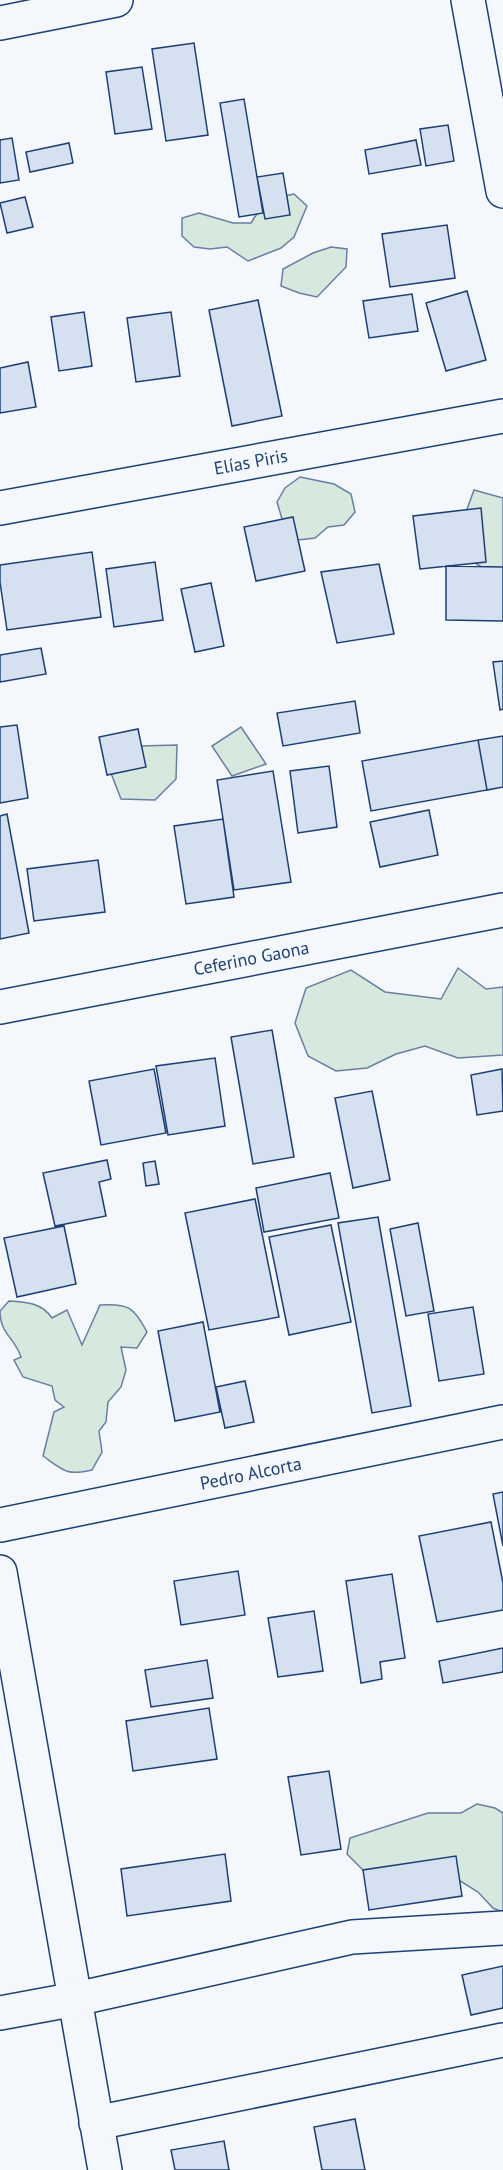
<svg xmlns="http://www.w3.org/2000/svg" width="503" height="2170" font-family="'PT Sans',sans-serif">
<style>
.green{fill:#d7e8df;stroke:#687fa3;stroke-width:1.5}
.building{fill:#d5e0f0;stroke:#1d3f73;stroke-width:1.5}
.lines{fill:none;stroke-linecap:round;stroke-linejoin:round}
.minor-casing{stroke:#1d3f73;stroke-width:36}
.minor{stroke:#f4f7fb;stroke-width:33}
.labels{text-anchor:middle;stroke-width:4.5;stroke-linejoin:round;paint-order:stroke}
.street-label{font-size:18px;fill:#1d3f73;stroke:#f4f7fb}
</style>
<rect width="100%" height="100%" fill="#f4f7fb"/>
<path class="green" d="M 294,194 L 307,206 L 294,237 L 281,248 L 248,261 L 227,247 L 210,249 L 194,247 L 182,236 L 182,218 L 199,213 L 233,223 L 251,223 C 263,203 271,198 294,194 Z
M 331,247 L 347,249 L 346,267 L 317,297 L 299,293 L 281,286 L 283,269 L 313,253 Z
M 300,477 L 334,484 L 351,494 L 355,512 L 344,525 L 328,527 L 315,538 L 298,540 L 285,529 L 277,502 L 285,488 Z
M 474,490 L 503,498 L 503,574 L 498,577 L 470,560 L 462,523 Z
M 241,727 L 266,764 L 232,776 L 212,746 Z
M 177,745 L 176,779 L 155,800 L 121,799 L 109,768 L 140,746 Z
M 458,968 L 486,989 L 503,987 L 503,1055 L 458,1058 L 425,1046 L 396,1054 L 367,1068 L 336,1071 L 308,1056 L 295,1023 L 306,988 L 351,970 L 385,992 L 441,999 Z
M 9,1301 C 27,1302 42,1303 52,1318 L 67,1310 L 82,1345 L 100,1305 C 128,1303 134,1307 147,1332 L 137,1348 L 121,1347 L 126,1370 L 121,1387 L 108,1402 L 106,1422 L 99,1431 L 102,1452 L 92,1470 C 67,1476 64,1471 43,1456 L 54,1412 L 64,1407 L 55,1400 L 52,1386 L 23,1377 L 14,1360 L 21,1357 C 15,1338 0,1334 0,1311 Z
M 477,1804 L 495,1808 L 503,1813 L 503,1912 L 493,1908 L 478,1892 L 443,1870 L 363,1870 L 347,1854 L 350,1838 L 428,1813 L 461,1813 Z"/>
<path class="building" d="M 194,43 L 208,135 L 166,141 L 152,49 Z
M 142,67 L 152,129 L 115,134 L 106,72 Z
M 244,99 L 263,213 L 239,217 L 220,103 Z
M 448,125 L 454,161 L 426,166 L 420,129 Z
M 12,138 L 19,180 L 0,183 L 0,140 Z
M 416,140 L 421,165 L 369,174 L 365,150 Z
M 69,143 L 73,163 L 30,172 L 26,152 Z
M 283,173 L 290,215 L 265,219 L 257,177 Z
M 25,197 L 33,227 L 7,233 L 0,203 Z
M 447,225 L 455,278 L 390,287 L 382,234 Z
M 467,291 L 486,360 L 446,371 L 426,303 Z
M 412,294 L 418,331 L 369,338 L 363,301 Z
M 258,300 L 282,416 L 232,426 L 209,310 Z
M 84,312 L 92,366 L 59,371 L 51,317 Z
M 171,312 L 180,376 L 136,382 L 127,318 Z
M 28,362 L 36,407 L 0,413 L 0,368 Z
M 481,508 L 486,562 L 420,569 L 413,516 Z
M 293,517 L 305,571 L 256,581 L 244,527 Z
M 92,552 L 101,617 L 7,630 L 0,582 L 0,565 Z
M 155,562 L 163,620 L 114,627 L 106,569 Z
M 379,564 L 394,634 L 337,643 L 321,572 Z
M 446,566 L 503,567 L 503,621 L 446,620 Z
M 211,583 L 224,646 L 195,652 L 181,589 Z
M 41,648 L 46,674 L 0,682 L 0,655 Z
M 503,661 L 503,709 L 500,710 L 493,662 Z
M 355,701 L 360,733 L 283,746 L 277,713 Z
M 17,725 L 28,798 L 0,803 L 0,727 Z
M 138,729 L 146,767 L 107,775 L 99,737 Z
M 503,736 L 503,787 L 487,790 L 478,740 Z
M 478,740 L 487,790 L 371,811 L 362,761 Z
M 329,766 L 337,827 L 298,833 L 290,771 Z
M 273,771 L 291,882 L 234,890 L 217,780 Z
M 429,810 L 438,855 L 380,867 L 370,822 Z
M 7,814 L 29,933 L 0,939 L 0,816 Z
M 223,819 L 234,897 L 186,904 L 174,826 Z
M 98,860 L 105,912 L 34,921 L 27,869 Z
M 272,1030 L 294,1157 L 253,1164 L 231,1037 Z
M 215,1058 L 225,1126 L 168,1135 L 156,1066 Z
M 154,1069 L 166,1133 L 101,1145 L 89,1081 Z
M 502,1069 L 503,1111 L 477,1115 L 471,1075 Z
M 372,1091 L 390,1180 L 353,1188 L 335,1098 Z
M 107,1160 L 111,1179 L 99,1182 L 106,1216 L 55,1226 L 43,1173 Z
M 155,1161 L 159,1184 L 146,1186 L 143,1163 Z
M 330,1173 L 339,1218 L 264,1232 L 256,1188 Z
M 255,1199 L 279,1317 L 209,1330 L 185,1213 Z
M 378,1217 L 411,1406 L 372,1413 L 338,1223 Z
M 418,1223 L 434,1311 L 406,1316 L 390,1229 Z
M 331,1225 L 351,1322 L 289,1335 L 269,1237 Z
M 64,1226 L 76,1284 L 17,1297 L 4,1238 Z
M 473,1307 L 484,1374 L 439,1381 L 428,1314 Z
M 203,1322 L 220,1412 L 175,1421 L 158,1331 Z
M 245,1381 L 254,1422 L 225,1428 L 216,1387 Z
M 503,1492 L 503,1546 L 493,1494 Z
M 491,1522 L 503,1583 L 503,1610 L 437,1622 L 419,1536 Z
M 238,1571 L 245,1615 L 181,1625 L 174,1581 Z
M 392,1574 L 405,1658 L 380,1662 L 382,1679 L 361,1683 L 346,1581 Z
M 314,1611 L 323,1671 L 278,1677 L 268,1618 Z
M 503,1648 L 503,1672 L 443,1683 L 439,1661 Z
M 207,1660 L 213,1698 L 151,1707 L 145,1670 Z
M 209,1708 L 217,1759 L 133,1771 L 126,1721 Z
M 329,1771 L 341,1849 L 301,1855 L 288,1777 Z
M 225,1854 L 231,1901 L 127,1916 L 121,1869 Z
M 456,1856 L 462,1896 L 369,1910 L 363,1870 Z
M 503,1966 L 503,2008 L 471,2015 L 462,1975 Z
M 355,2119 L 365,2170 L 322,2170 L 314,2127 Z
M 224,2141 L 229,2170 L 175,2170 L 171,2150 Z"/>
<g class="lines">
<defs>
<g id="minor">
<path d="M 468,0 L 503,191"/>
<path d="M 0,23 L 116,0"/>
<path id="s1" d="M 0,508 L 503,416"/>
<path id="s2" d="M 0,1007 L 503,910"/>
<path id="s3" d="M 0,1525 L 503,1422"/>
<path d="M 0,1572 L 105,2170"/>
<path d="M 0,2013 L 76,1999 L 352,1937 L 503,1928"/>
<path d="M 96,2123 L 503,2040"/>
</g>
</defs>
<use href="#minor" class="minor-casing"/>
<use href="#minor" class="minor"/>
</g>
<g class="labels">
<g class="street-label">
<text dy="6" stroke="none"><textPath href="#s1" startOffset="255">Elías Piris</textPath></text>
<text dy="6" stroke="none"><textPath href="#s2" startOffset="256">Ceferino Gaona</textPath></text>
<text dy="6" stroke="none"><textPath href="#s3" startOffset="256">Pedro Alcorta</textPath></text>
</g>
</g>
</svg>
